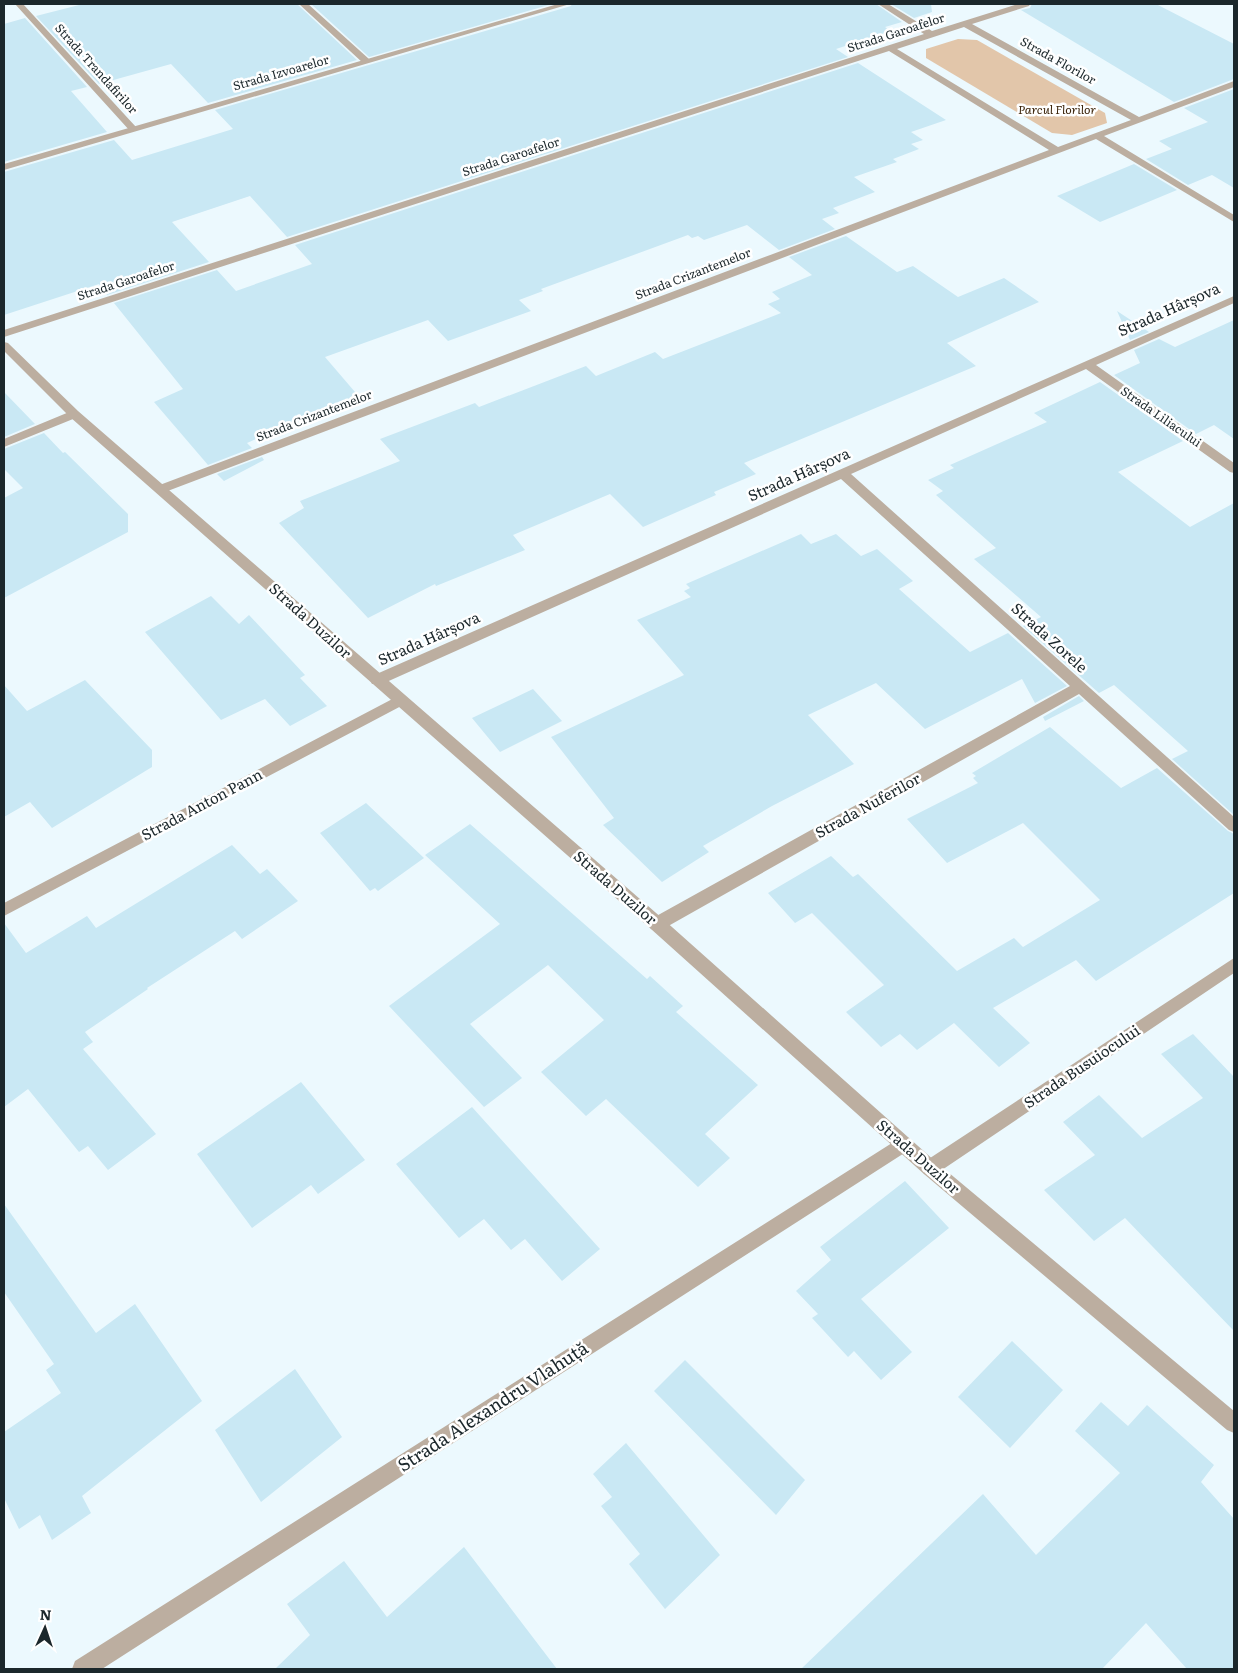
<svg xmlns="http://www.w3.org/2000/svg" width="1238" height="1673" font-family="Literata,serif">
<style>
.green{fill:#e2c6aa}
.building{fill:#c9e8f4}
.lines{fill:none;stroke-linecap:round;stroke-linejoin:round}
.minor{fill:#bcaea0;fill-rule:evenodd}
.tertiary{fill:#bcaea0;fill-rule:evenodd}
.labels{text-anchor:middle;stroke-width:5;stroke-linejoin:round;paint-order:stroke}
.far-street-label{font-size:12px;fill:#1b272b;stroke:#fff}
.far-park-label{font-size:12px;font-style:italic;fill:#3b240a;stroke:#fff}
.street-label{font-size:15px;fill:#1b272b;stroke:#fff}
.near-street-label{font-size:18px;fill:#1b272b;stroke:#fff}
</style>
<rect width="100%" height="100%" fill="#ecf9fe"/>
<path class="green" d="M 958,39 L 977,40 L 1105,113 L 1107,123 L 1072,135 L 1052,133 L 926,58 L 926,49 Z"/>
<path class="building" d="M 83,4 L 297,4 L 357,60 L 208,103 L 171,64 L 99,84 L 36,16 Z
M 311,4 L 552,4 L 369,57 Z
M 572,4 L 876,4 L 902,22 L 885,27 L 891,31 L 836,49 L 848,57 L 287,237 L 250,196 L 172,222 L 209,262 L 107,295 L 99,284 L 4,315 L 4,172 L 114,140 L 132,160 L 233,129 L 215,110 L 571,6 Z
M 891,4 L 931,4 L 932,12 L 914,18 Z
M 1032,4 L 1156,4 L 1234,44 L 1234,79 L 1174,102 L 1021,10 L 1030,8 Z
M 25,18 L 87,87 L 71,91 L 107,132 L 4,162 L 4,24 Z
M 858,63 L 946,120 L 911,132 L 923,140 L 911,144 L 919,149 L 893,159 L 897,162 L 854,177 L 875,192 L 833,208 L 839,213 L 822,219 L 835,229 L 779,250 L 747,225 L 704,240 L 698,236 L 692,238 L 688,235 L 541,289 L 543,291 L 519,300 L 531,311 L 448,341 L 428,320 L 325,357 L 361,399 L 255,438 L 256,439 L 247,443 L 252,448 L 208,465 L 154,402 L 183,389 L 114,303 L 217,270 L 236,291 L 312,264 L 295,245 Z
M 1234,89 L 1234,188 L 1212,175 L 1188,185 L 1146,159 L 1172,149 L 1159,141 L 1208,122 L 1184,108 Z
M 1134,164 L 1177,190 L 1100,222 L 1057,196 Z
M 846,236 L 897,272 L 913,266 L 958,297 L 1004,278 L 1039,302 L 947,343 L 976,366 L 744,463 L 756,474 L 714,492 L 716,495 L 643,527 L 610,494 L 513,535 L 525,550 L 436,586 L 435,584 L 368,618 L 279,523 L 304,508 L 300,501 L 400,461 L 380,439 L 475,403 L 479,407 L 586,366 L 596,376 L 655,352 L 663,359 L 781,313 L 768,304 L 780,299 L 772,292 L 812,275 L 789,257 Z
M 1117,311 L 1149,332 L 1130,340 Z
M 1234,320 L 1234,439 L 1214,425 L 1196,434 L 1114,375 L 1140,363 L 1134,350 L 1159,339 L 1175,347 Z
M 1100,382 L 1183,441 L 1118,472 L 1190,527 L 1234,503 L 1234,815 L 1172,759 L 1188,751 L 1114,685 L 1099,693 L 1023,626 L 1041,617 L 974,559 L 996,548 L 936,495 L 943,491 L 928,480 L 954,468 L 950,465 L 1047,422 L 1034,413 Z
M 4,392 L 35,424 L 4,437 Z
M 44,433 L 63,453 L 65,452 L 128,514 L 128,532 L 4,598 L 4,498 L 23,488 L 4,469 L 4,449 Z
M 262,457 L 264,460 L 224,481 L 217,474 Z
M 801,534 L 811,544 L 836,534 L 861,556 L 877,549 L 913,581 L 899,589 L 970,652 L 1008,633 L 1067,686 L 1035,703 L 1022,679 L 925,729 L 876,683 L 808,715 L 854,764 L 772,806 L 703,846 L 709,852 L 662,882 L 603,825 L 614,818 L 551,737 L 684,675 L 637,620 L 691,597 L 684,591 L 690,588 L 686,584 Z
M 211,596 L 239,624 L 249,615 L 305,675 L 300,678 L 327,706 L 290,726 L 265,699 L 221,720 L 145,632 Z
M 85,680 L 152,750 L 152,767 L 52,828 L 30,802 L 4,817 L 4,685 L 27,711 Z
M 533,689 L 562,721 L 500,752 L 472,718 Z
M 1079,696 L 1084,701 L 1045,721 L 1043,717 Z
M 1050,727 L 1121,788 L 1157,768 L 1228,831 L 1234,834 L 1234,893 L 1096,981 L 1076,960 L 993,1008 L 1030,1043 L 999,1067 L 954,1023 L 917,1050 L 900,1034 L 881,1047 L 846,1012 L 884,985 L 812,913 L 795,923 L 768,893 L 831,856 L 853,877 L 858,874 L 957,971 L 1014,938 L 1023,947 L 1100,900 L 1023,823 L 947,863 L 907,819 L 978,783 L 973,778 L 976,776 L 972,773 Z
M 366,803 L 424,858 L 378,891 L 375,888 L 370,891 L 320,833 Z
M 470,824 L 647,979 L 650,976 L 683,1006 L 676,1012 L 758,1085 L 705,1134 L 730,1158 L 698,1187 L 606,1099 L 586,1116 L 541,1072 L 604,1020 L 548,965 L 470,1024 L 522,1078 L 484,1107 L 389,1006 L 500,924 L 425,855 Z
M 232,845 L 260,874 L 267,869 L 298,901 L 242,939 L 235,931 L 147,988 L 148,989 L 85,1032 L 93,1042 L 83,1049 L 156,1134 L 108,1170 L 88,1146 L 79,1152 L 28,1089 L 4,1107 L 4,923 L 26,953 L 87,916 L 96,928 Z
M 1193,1034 L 1234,1077 L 1234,1331 L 1125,1218 L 1094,1241 L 1044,1190 L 1095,1155 L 1063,1122 L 1099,1095 L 1142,1138 L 1203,1098 L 1161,1054 Z
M 301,1082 L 365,1160 L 318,1194 L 311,1185 L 252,1228 L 197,1154 Z
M 472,1107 L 600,1249 L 562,1281 L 525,1239 L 511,1250 L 484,1219 L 459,1238 L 396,1164 Z
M 905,1181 L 949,1228 L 861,1299 L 912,1352 L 881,1380 L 854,1351 L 848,1357 L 812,1318 L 818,1314 L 796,1291 L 831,1260 L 820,1247 Z
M 4,1204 L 96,1333 L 135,1304 L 202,1401 L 82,1496 L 91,1513 L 52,1540 L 40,1515 L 19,1529 L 4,1498 L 4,1432 L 61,1393 L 46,1370 L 54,1364 L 4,1292 Z
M 1012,1341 L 1063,1390 L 1010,1448 L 958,1397 Z
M 685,1360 L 805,1480 L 776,1515 L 654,1391 Z
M 295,1369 L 342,1437 L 261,1502 L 215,1430 Z
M 1101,1402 L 1128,1426 L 1147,1405 L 1214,1465 L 1201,1482 L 1234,1519 L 1234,1669 L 1187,1669 L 1146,1623 L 1102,1669 L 801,1669 L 983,1494 L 1036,1555 L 1120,1473 L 1075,1431 Z
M 626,1443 L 720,1555 L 665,1609 L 629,1564 L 640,1554 L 601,1506 L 612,1497 L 593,1474 Z
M 464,1547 L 557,1669 L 275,1669 L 310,1635 L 287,1604 L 344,1561 L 387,1617 Z"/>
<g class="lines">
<path class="minor" d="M 15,4 L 23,4 L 136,127 L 136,131 L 130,131 Z
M 299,4 L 308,4 L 369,59 L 369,63 L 363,63 Z
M 878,4 L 888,4 L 932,31 L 1018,4 L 1030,4 L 1029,6 L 972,24 L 1139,117 L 1234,81 L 1234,87 L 1104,136 L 1234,215 L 1234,222 L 1096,139 L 165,492 L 161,493 L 155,489 L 157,486 L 1049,150 L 889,51 L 4,337 L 4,330 L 924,34 ZM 964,27 L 1131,120 L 1058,147 L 897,49 Z
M 1234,296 L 1234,303 L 1096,365 L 1234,463 L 1234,473 L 1230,472 L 1086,369 L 851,474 L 1234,817 L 1234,832 L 1229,830 L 1079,694 L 663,929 L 657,931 L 651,929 L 649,924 L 651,919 L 1070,686 L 841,479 L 382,684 L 372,684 L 370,680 L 372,676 Z
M 74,410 L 80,414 L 78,417 L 4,447 L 4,439 Z
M 400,695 L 405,696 L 407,700 L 405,704 L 4,916 L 4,903 Z
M 1234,958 L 1234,973 L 936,1174 L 930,1176 L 924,1174 L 921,1168 L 924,1162 Z
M 903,1136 L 909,1138 L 912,1144 L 909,1150 L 102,1669 L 72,1669 L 75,1661 Z"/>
<path class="tertiary" d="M 558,4 L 570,4 L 4,170 L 4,164 Z
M 4,342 L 8,343 L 78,411 L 663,919 L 936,1162 L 1234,1411 L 1234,1433 L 1227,1430 L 924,1174 L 651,929 L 70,417 L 4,351 Z"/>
</g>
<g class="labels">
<g class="far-street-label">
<text transform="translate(896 33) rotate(-18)" y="4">Strada Garoafelor</text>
<text transform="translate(1058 61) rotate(29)" y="4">Strada Florilor</text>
<text transform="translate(96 69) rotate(48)" y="4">Strada Trandafirilor</text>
<text transform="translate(281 73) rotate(-16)" y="4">Strada Izvoarelor</text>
<text transform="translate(511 157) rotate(-18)" y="4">Strada Garoafelor</text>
<text transform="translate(693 274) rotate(-21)" y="4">Strada Crizantemelor</text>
<text transform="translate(126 281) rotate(-18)" y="4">Strada Garoafelor</text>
<text transform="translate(314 416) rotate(-21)" y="4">Strada Crizantemelor</text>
<text transform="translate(1161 417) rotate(35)" y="4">Strada Liliacului</text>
</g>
<g class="far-park-label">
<text x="1057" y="114">Parcul Florilor</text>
</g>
<g class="street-label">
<text transform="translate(1169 310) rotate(-24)" y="5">Strada Hârșova</text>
<text transform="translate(799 475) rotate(-24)" y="5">Strada Hârșova</text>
<text transform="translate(310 621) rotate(42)" y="5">Strada Duzilor</text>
<text transform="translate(1049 638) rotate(42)" y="5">Strada Zorele</text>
<text transform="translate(429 639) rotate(-24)" y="5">Strada Hârșova</text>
<text transform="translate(202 805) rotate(-28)" y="5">Strada Anton Pann</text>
<text transform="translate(868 806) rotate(-29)" y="5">Strada Nuferilor</text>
<text transform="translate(615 888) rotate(41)" y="5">Strada Duzilor</text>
<text transform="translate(1082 1067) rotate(-34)" y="5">Strada Busuiocului</text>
<text transform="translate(918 1157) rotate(41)" y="5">Strada Duzilor</text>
</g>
<g class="near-street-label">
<text transform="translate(493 1407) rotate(-33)" y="6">Strada Alexandru Vlahuță</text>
</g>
</g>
<rect width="1238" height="1673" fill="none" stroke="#1b272b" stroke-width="10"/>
<g transform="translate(45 1628) rotate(3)" stroke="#ffffff" stroke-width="4" paint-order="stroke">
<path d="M0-4L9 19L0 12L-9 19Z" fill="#1b272b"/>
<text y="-8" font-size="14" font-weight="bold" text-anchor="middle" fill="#1b272b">N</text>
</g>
</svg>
